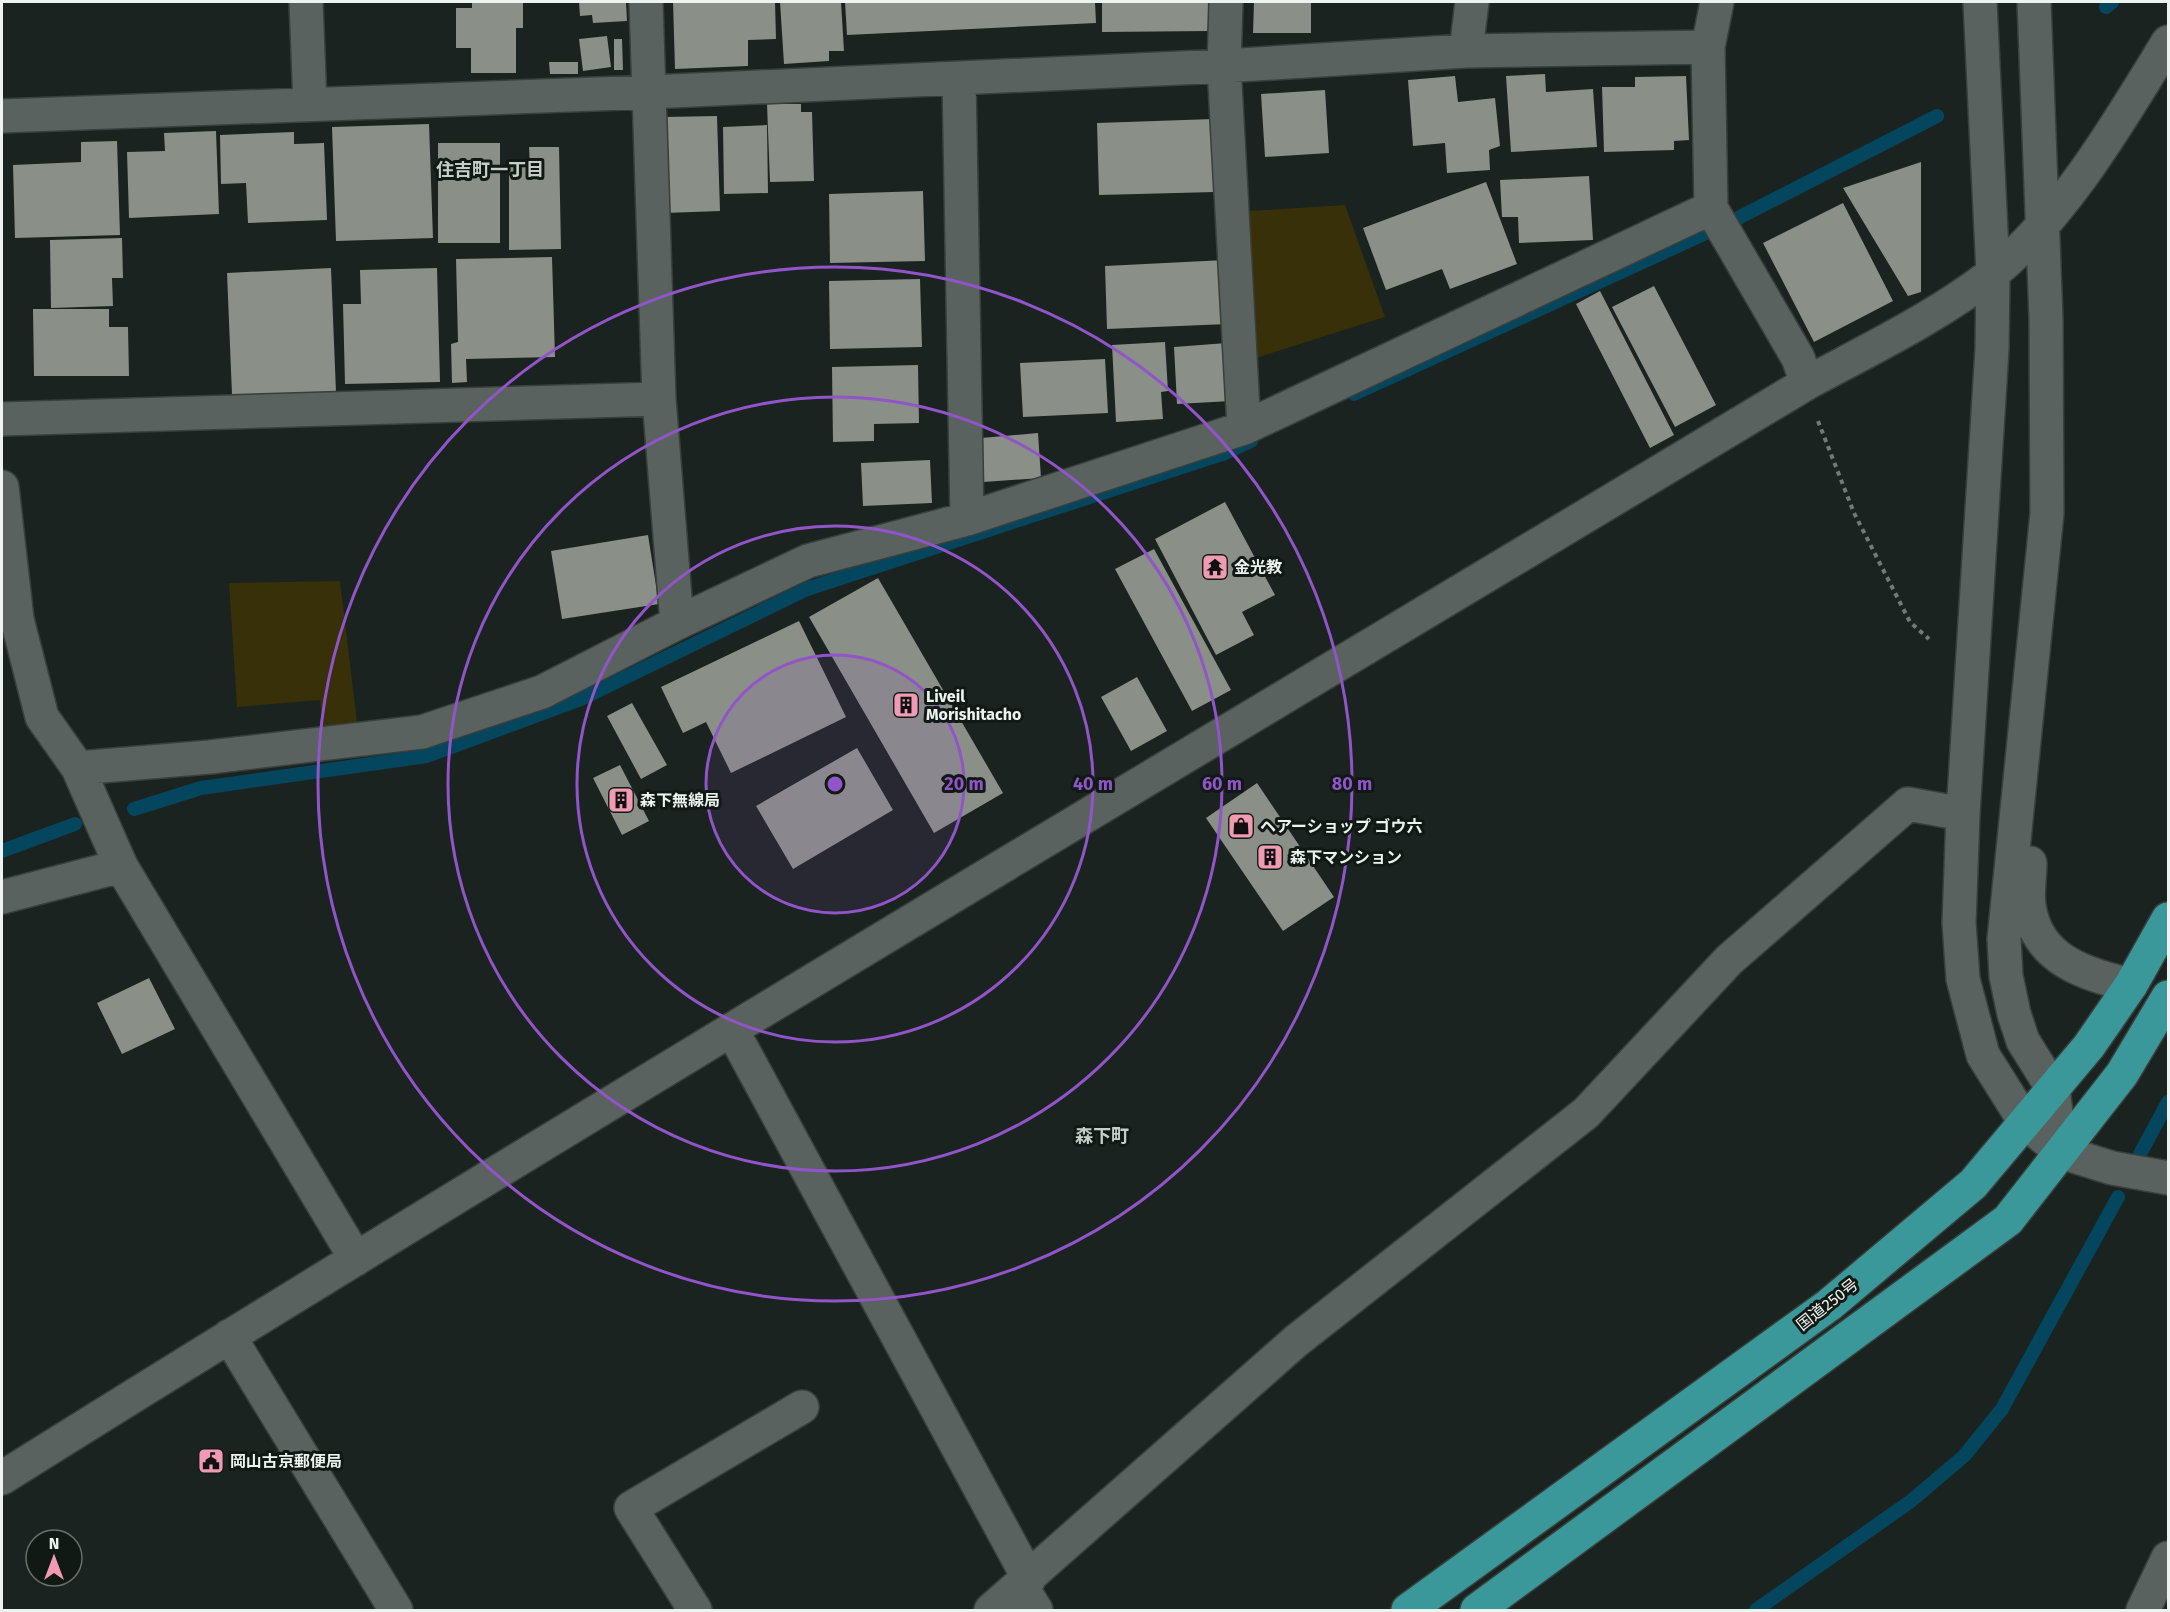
<svg xmlns="http://www.w3.org/2000/svg" width="2170" height="1612" font-family="'Fira Sans','Noto Sans JP',sans-serif">
<style>
.green{fill:#373008}
.lines{fill:none;stroke-linecap:round;stroke-linejoin:round}
.stream{stroke:#05465f;stroke-width:14}
.building{fill:#8a8f87}
.minor-casing{stroke:#383f3c;stroke-width:36}
.highway-casing{stroke:#383f3c;stroke-width:36}
.path{stroke:#727a76;stroke-width:4;stroke-dasharray:4.5 4.5;stroke-linecap:butt}
.minor{stroke:#59625e;stroke-width:33}
.highway{stroke:#3b989a;stroke-width:33}
.ring{fill:none;stroke:#9254c9;stroke-width:3}
.labels{text-anchor:middle;stroke-width:6;stroke-linejoin:round;paint-order:stroke}
.poi-label{font-size:16px;font-weight:bold;fill:#edf3f0;stroke:#111915;text-anchor:start}
.street-label{font-size:16px;fill:#edf3f0;stroke:#111915}
.neighbourhood-label{font-size:18px;font-weight:bold;fill:#c4cfc9;stroke:#111915}
.centre{fill:#9254c9;stroke:#111915;stroke-width:3}
.ring-label{font-size:18px;text-anchor:middle;font-weight:bold;fill:#9254c9;stroke:#111915;stroke-width:6;stroke-linejoin:round;paint-order:stroke}
</style>
<rect width="100%" height="100%" fill="#1a231f"/>
<path class="green" d="M 1345,205 L 1385,317 L 1256,358 L 1248,211 Z
M 340,581 L 358,730 L 323,737 L 320,700 L 237,707 L 229,583 Z"/>
<g class="lines">
<path class="stream" d="M 2106,7 L 2112,2
M 1740,217 L 1937,116
M 1354,394 L 1706,233
M 134,809 L 201,788 L 427,756 L 581,699 L 807,589 L 1225,453 L 1251,441
M 2,851 L 75,824
M 2140,1154 L 2168,1102
M 1756,1610 L 1911,1501 L 1964,1456 L 2002,1409 L 2118,1197"/>
</g>
<path class="building" d="M 472,2 L 523,2 L 523,28 L 516,28 L 516,73 L 471,73 L 471,48 L 456,48 L 456,8 L 472,8 Z
M 579,2 L 626,2 L 627,21 L 593,23 L 592,15 L 580,16 Z
M 673,2 L 775,2 L 776,39 L 748,40 L 748,66 L 675,69 Z
M 780,2 L 841,2 L 844,51 L 829,51 L 829,61 L 784,64 Z
M 845,2 L 1095,2 L 1096,23 L 847,35 Z
M 1102,2 L 1210,2 L 1210,31 L 1102,32 Z
M 1254,2 L 1311,2 L 1311,33 L 1253,33 Z
M 607,36 L 611,67 L 583,71 L 579,39 Z
M 614,39 L 622,39 L 623,70 L 614,70 Z
M 549,62 L 578,62 L 578,74 L 550,74 Z
M 1545,74 L 1546,92 L 1593,89 L 1597,147 L 1511,152 L 1506,76 Z
M 1455,76 L 1458,102 L 1495,98 L 1500,146 L 1489,150 L 1490,170 L 1447,173 L 1445,143 L 1413,146 L 1408,80 Z
M 1686,76 L 1689,140 L 1674,141 L 1674,150 L 1604,152 L 1602,87 L 1635,87 L 1635,77 Z
M 1325,90 L 1329,153 L 1265,157 L 1261,94 Z
M 767,104 L 801,104 L 801,112 L 812,112 L 814,181 L 770,182 Z
M 717,116 L 720,211 L 665,213 L 663,117 Z
M 1213,119 L 1215,192 L 1099,195 L 1097,123 Z
M 429,124 L 433,238 L 336,241 L 332,127 Z
M 767,125 L 768,193 L 724,194 L 723,127 Z
M 216,131 L 219,214 L 129,218 L 127,152 L 165,151 L 164,133 Z
M 294,132 L 294,144 L 324,143 L 327,220 L 248,223 L 246,183 L 221,184 L 220,135 Z
M 117,141 L 120,235 L 15,238 L 13,165 L 81,162 L 81,142 Z
M 438,143 L 500,143 L 500,243 L 438,243 Z
M 529,147 L 559,147 L 561,249 L 509,250 L 509,167 L 530,167 Z
M 1921,162 L 1921,292 L 1908,296 L 1843,188 Z
M 1589,176 L 1593,240 L 1519,243 L 1518,217 L 1502,217 L 1500,180 Z
M 1486,182 L 1517,264 L 1450,289 L 1442,269 L 1386,290 L 1363,228 Z
M 923,191 L 925,261 L 830,263 L 829,194 Z
M 1843,203 L 1893,301 L 1814,342 L 1763,243 Z
M 122,238 L 123,278 L 112,278 L 113,306 L 51,308 L 50,240 Z
M 552,257 L 555,357 L 466,359 L 467,382 L 452,383 L 451,344 L 458,342 L 456,259 Z
M 1225,260 L 1228,324 L 1107,329 L 1105,266 Z
M 331,268 L 336,392 L 232,395 L 227,273 Z
M 437,268 L 440,382 L 345,384 L 343,304 L 361,304 L 360,270 Z
M 920,279 L 922,347 L 830,349 L 829,281 Z
M 1654,286 L 1716,405 L 1675,427 L 1612,307 Z
M 1600,291 L 1674,435 L 1650,448 L 1576,304 Z
M 33,309 L 109,309 L 109,327 L 128,327 L 129,376 L 34,376 Z
M 1165,342 L 1168,391 L 1161,392 L 1163,419 L 1116,422 L 1112,345 Z
M 1227,343 L 1231,401 L 1177,404 L 1174,347 Z
M 1105,359 L 1108,413 L 1023,417 L 1020,363 Z
M 918,365 L 919,423 L 874,424 L 874,441 L 833,442 L 832,367 Z
M 1038,433 L 1041,478 L 984,482 L 981,438 Z
M 930,460 L 932,503 L 863,506 L 861,463 Z
M 1225,502 L 1275,595 L 1242,612 L 1254,635 L 1216,655 L 1155,539 Z
M 648,535 L 659,604 L 562,619 L 551,551 Z
M 1154,549 L 1231,690 L 1192,711 L 1115,569 Z
M 878,578 L 1003,793 L 934,833 L 809,617 Z
M 799,621 L 846,717 L 731,773 L 706,722 L 683,733 L 661,687 Z
M 1137,677 L 1167,731 L 1131,751 L 1101,697 Z
M 632,703 L 667,765 L 641,779 L 607,716 Z
M 857,748 L 893,810 L 793,869 L 756,806 Z
M 620,765 L 649,821 L 622,835 L 593,778 Z
M 1257,783 L 1334,897 L 1283,931 L 1206,818 Z
M 149,978 L 175,1029 L 122,1054 L 97,1003 Z"/>
<g class="lines">
<defs>
<path id="minor" d="M 306,2 L 310,104
M 646,2 L 659,399 L 677,623
M 1226,2 L 1224,66 L 1244,428
M 1717,2 L 1708,47 L 1711,208 L 1798,358 L 1807,383
M 1980,2 L 1993,273 L 1992,349 L 1963,814 L 1959,923 L 1963,979 L 1983,1055 L 2025,1122 L 2061,1152 L 2112,1168 L 2168,1178
M 2034,2 L 2046,319 L 2047,513 L 2004,939 L 2006,976 L 2014,1014 L 2023,1041 L 2053,1089 L 2061,1152
M 1466,51 L 1472,2
M 959,78 L 967,519
M 2,116 L 650,92 L 1224,66 L 1466,51 L 1708,47
M 2,419 L 659,399
M 2,487 L 17,619 L 42,717 L 78,768 L 121,866 L 356,1259
M 78,768 L 210,757 L 422,732 L 542,692 L 677,623 L 808,561 L 967,519 L 1244,428 L 1711,208
M 2030,863 C 2030,876 2027,892 2029,905 C 2036,960 2085,974 2131,985
M 2,897 L 121,866
M 732,1030 L 1029,1579
M 229,1336 L 396,1610
M 2,1478 C 598,1105 1204,746 1807,383 C 1870,349 1935,318 1992,274 C 2064,217 2120,120 2168,42
M 1021,1586 L 1036,1610
M 695,1610 L 631,1508 L 802,1407
M 991,1610 L 1296,1341 L 1586,1113 L 1729,960 L 1908,804 L 1963,814
M 2143,1610 L 2168,1558"/>
<path id="highway" d="M 1408,1610 L 1829,1305 L 1973,1184 L 2089,1046 L 2131,985 L 2168,919
M 1477,1610 L 2008,1220 L 2122,1074 L 2168,997"/>
</defs>
<use href="#minor" class="minor-casing"/>
<use href="#highway" class="highway-casing"/>
<path class="path" d="M 1818,421 L 1854,513 L 1910,622 L 1929,639"/>
<use href="#minor" class="minor"/>
<use href="#highway" class="highway"/>
</g>
<circle cx="835" cy="784" r="129" fill="#9254c9" fill-opacity=".12"/>
<g class="ring">
<circle cx="835" cy="784" r="129"/>
<circle cx="835" cy="784" r="258"/>
<circle cx="835" cy="784" r="387"/>
<circle cx="835" cy="784" r="517"/>
</g>
<defs>
<symbol id="temple-square" viewBox="-11 -11 22 22"><rect x="-9" y="-9" width="18" height="18" rx="4" fill="#f09ab4" stroke="#111915"/><path d="M0-6L5-2H3V0L6.5 2.5H4V6H1.5V3h-3V6H-4V2.5H-6.5L-3 0V-2H-5Z" fill="#111"/></symbol>
<symbol id="building-square" viewBox="-11 -11 22 22"><rect x="-9" y="-9" width="18" height="18" rx="4" fill="#f09ab4" stroke="#111915"/><path d="M-4-6H4V6H1V3H-1V6H-4ZM-2.5-4.3h1.7v1.8h-1.7ZM.8-4.3h1.7v1.8H.8ZM-2.5-1h1.7V.8h-1.7ZM.8-1h1.7V.8H.8Z" fill="#111"/></symbol>
<symbol id="shop-square" viewBox="-11 -11 22 22"><rect x="-9" y="-9" width="18" height="18" rx="4" fill="#f09ab4" stroke="#111915"/><path d="M-5-2.5h2.3a2.7 3.5 0 0 1 5.4 0H5L5.5 6h-11ZM-1.5-2.5h3a1.5 2.3 0 0 0-3 0Z" fill="#111"/></symbol>
<symbol id="civic-square" viewBox="-11 -11 22 22"><rect x="-9" y="-9" width="18" height="18" rx="4" fill="#f09ab4" stroke="#111915"/><path d="M-.6-6.5H3V-4.5H.6V-3L4-1V1h2V6H-6V1h2V-1L-.6-3ZM-1.2 2.5V6h2.4V2.5Z" fill="#111"/></symbol>
</defs>
<g fill-rule="evenodd">
<use href="#temple-square" x="1200" y="552" width="30" height="30"/>
<use href="#building-square" x="891" y="690" width="30" height="30"/>
<use href="#building-square" x="606" y="785" width="30" height="30"/>
<use href="#shop-square" x="1226" y="811" width="30" height="30"/>
<use href="#building-square" x="1255" y="842" width="30" height="30"/>
<use href="#civic-square" x="196" y="1446" width="30" height="30"/>
</g>
<g class="labels">
<g class="poi-label">
<text x="1234" y="573">金光教</text>
<text x="926" y="702">Liveil<tspan x="926" dy="18">Morishitacho</tspan></text>
<text x="640" y="806">森下無線局</text>
<text x="1260" y="832">ヘアーショップ ゴウ六</text>
<text x="1290" y="863">森下マンション</text>
<text x="230" y="1467">岡山古京郵便局</text>
</g>
<g class="street-label">
<text transform="translate(1827 1304) rotate(-38)" y="6">国道250号</text>
</g>
<g class="neighbourhood-label">
<text x="490" y="176">住吉町一丁目</text>
<text x="1102" y="1142">森下町</text>
</g>
</g>
<circle cx="835" cy="784" r="9" class="centre"/>
<g class="ring-label">
<text x="964" y="790">20 m</text>
<text x="1093" y="790">40 m</text>
<text x="1222" y="790">60 m</text>
<text x="1352" y="790">80 m</text>
</g>
<rect width="2170" height="1612" fill="none" stroke="#edf3f0" stroke-width="6"/>
<g transform="translate(54 1558)"><circle r="28" fill="#111915" stroke="#69706d" stroke-width="1.5"/>
<path d="M0-4.5L10 22L0 15L-10 22Z" fill="#f09ab4"/>
<text y="-9" font-size="16" font-weight="bold" text-anchor="middle" fill="#edf3f0">N</text>
</g>
</svg>
